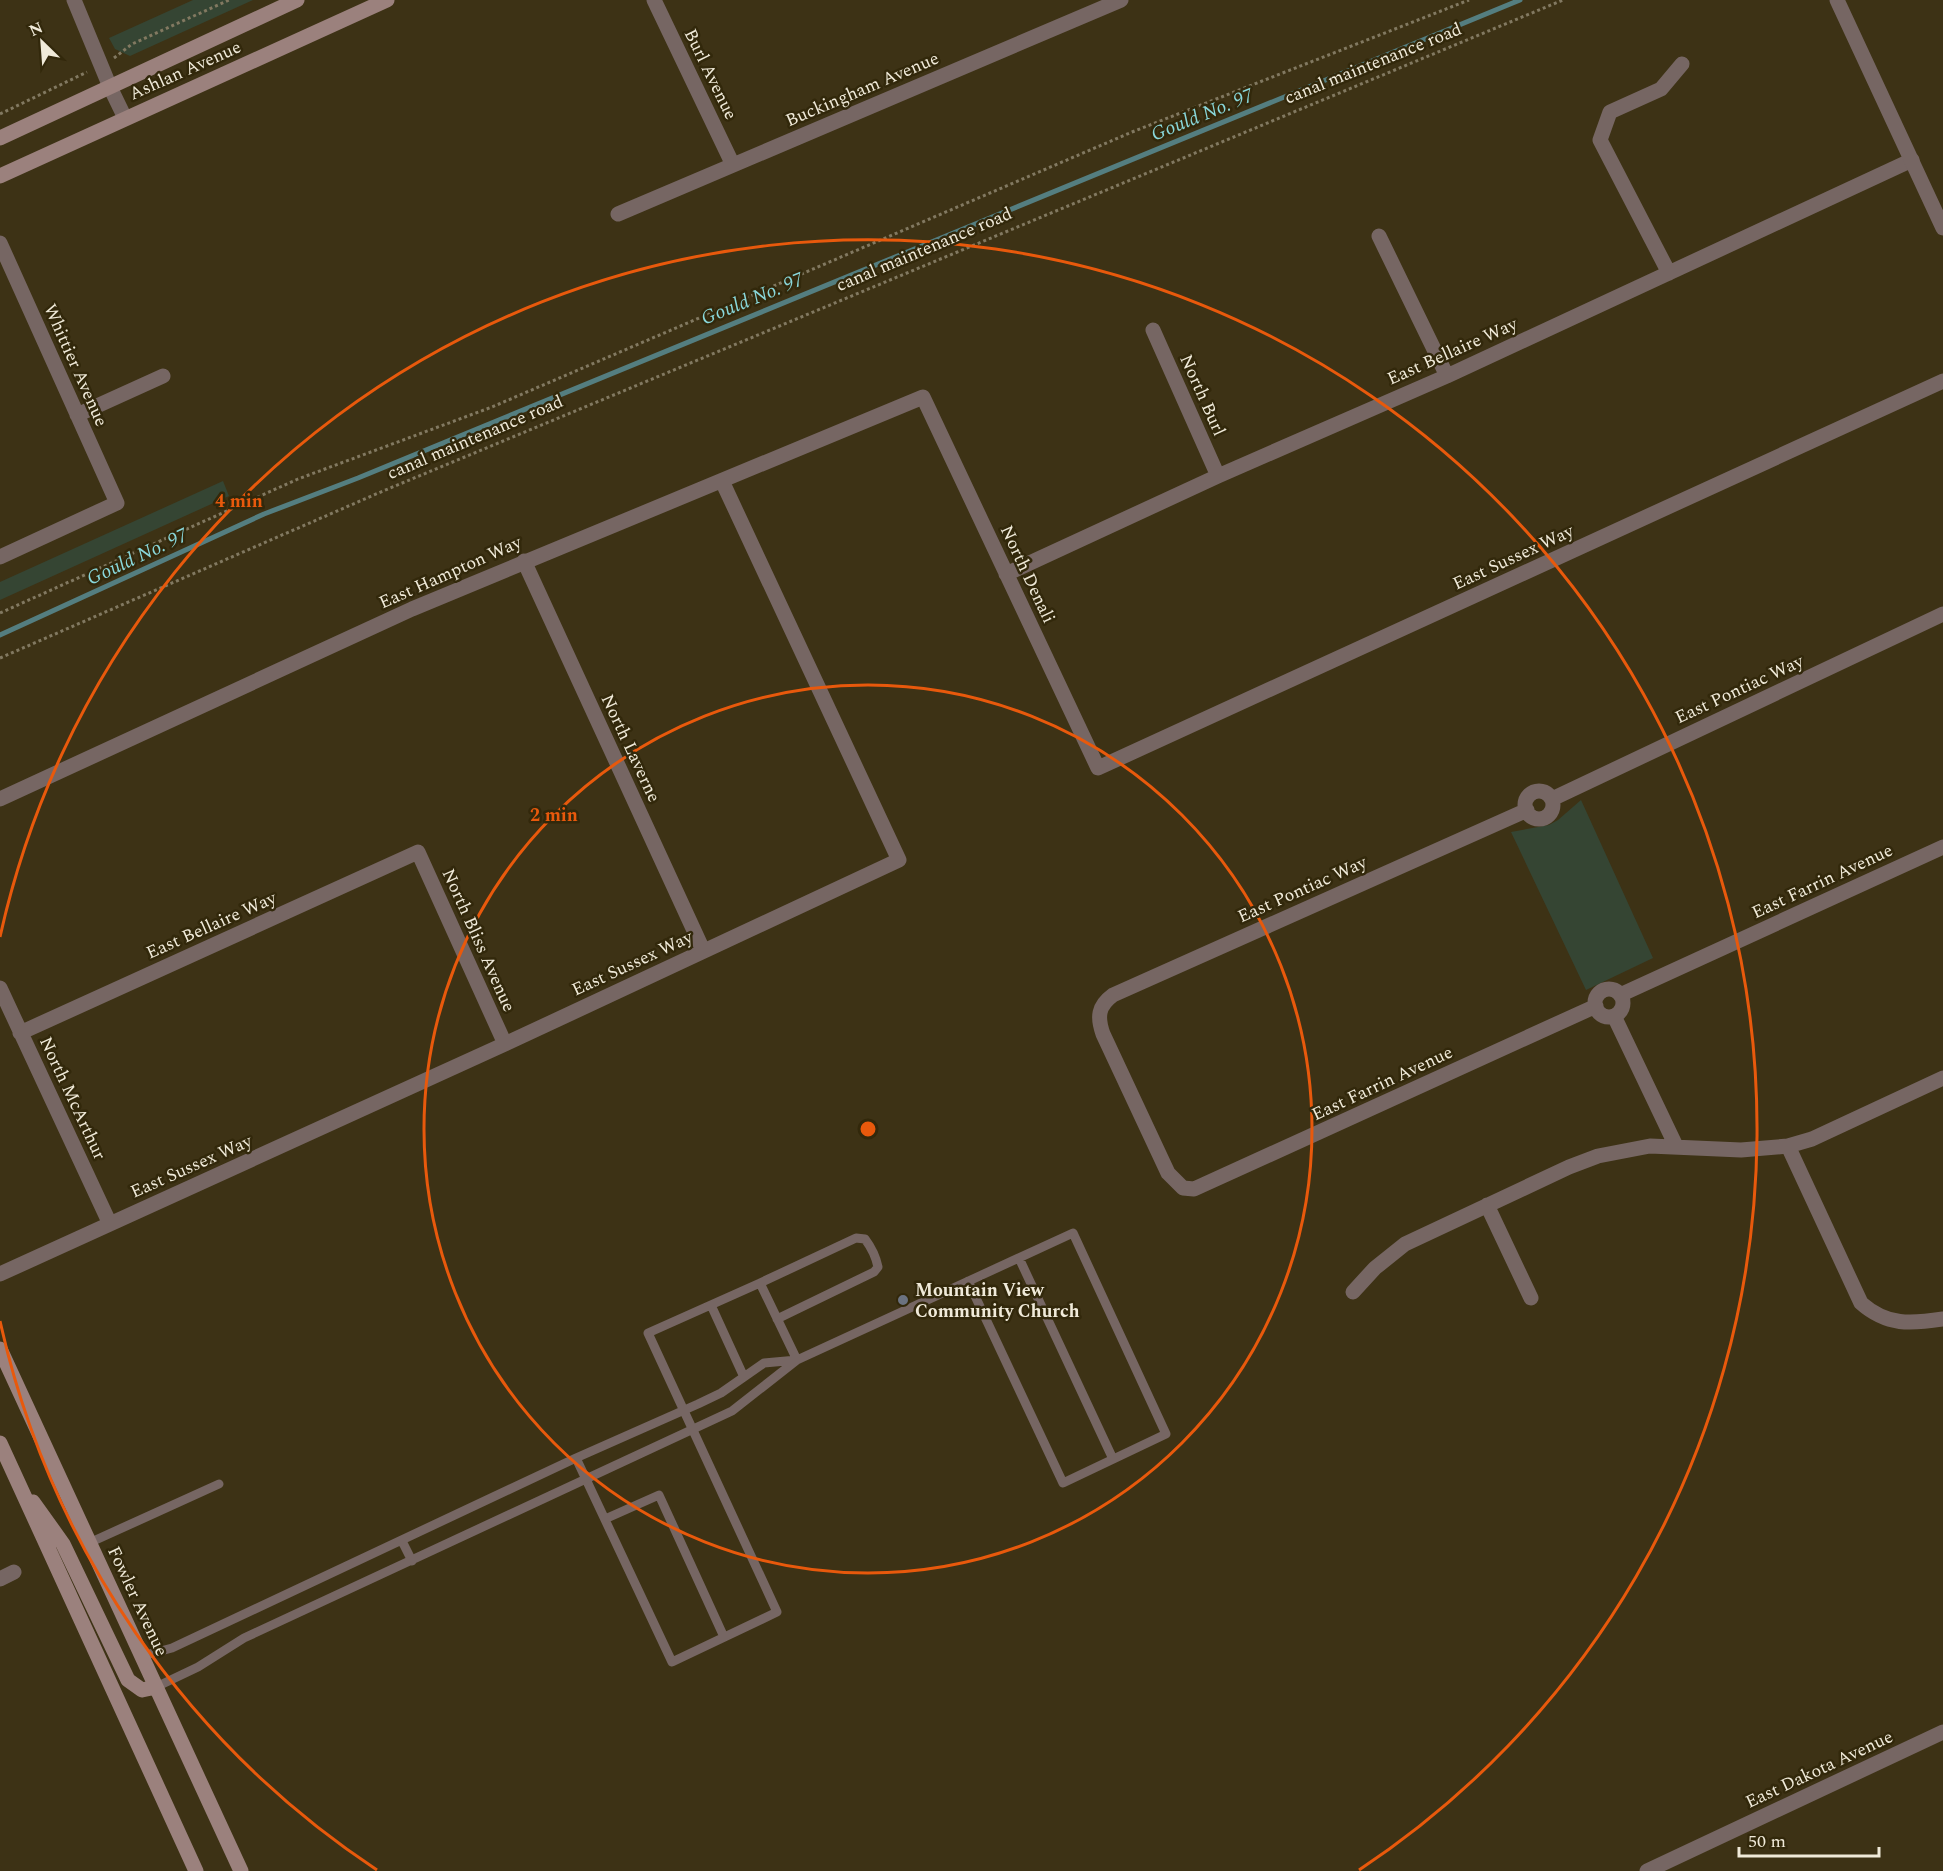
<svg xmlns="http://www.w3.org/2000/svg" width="1943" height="1871" font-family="Spectral,serif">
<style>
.green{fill:#354533}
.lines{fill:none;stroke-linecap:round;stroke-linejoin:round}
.stream{stroke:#547e80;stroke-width:5}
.path{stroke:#827961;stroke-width:3;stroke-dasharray:3 3;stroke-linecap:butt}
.service{stroke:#766663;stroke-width:9}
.minor{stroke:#766663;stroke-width:15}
.tertiary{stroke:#766663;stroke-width:15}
.secondary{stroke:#9b817d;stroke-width:15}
.ring{fill:none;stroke:#e8590c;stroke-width:3}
.worship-dot{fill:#6b7280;stroke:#32280b;stroke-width:2}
.labels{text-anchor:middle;stroke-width:5;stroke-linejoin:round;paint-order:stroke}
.street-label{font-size:18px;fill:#f0ead9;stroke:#32280b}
.poi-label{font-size:18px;font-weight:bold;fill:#f0ead9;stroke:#32280b;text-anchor:start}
.water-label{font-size:20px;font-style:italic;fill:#89d7da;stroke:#32280b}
.centre{fill:#e8590c;stroke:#32280b;stroke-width:3}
.ring-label{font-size:18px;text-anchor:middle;font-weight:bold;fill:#e8590c;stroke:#32280b;stroke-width:5;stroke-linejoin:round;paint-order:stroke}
</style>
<rect width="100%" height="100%" fill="#3d3215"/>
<path class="green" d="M 193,0 L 253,0 L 130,56 L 115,49 L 109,38 Z
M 223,481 L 229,496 L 0,600 L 0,582 Z
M 1581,800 L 1653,958 L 1586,990 L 1511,832 L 1549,825 L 1558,820 Z"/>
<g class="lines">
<path class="stream" d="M 0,635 L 264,514 L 358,478 L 1520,0"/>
<path class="path" d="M 114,58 L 132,44 L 229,0
M 0,114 L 87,72
M 0,613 L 298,479 L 492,407 L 1132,132 L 1469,0
M 0,658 L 383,491 L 1563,0"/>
<path class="service" d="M 1019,1258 L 1113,1459
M 760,1283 L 856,1238 L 865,1239 C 871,1247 876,1257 878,1267 L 874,1272 L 777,1319
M 711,1305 L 744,1377
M 576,1458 L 672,1662 L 777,1612 L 648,1333 L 760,1283 L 797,1360
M 605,1519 L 659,1495 L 724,1637
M 402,1541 L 412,1561
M 89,1543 L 219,1484
M 142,1656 L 172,1648 L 576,1458 L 698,1404 L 721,1393 L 764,1363 L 797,1360
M 156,1687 L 198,1667 L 244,1638 L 732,1411 L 797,1360 L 1073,1233 L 1166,1434 L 1063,1483 L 968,1281"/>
<path class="minor" d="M 74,0 L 110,87
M 654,0 L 733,165
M 618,214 L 1121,0
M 1379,236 L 1447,376
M 0,243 L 117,503 L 0,557
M 1669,273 L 1600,140 L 1610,112 L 1661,89 L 1682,64
M 1153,330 L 1218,476
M 77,415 L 163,376
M 524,561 L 703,950
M 1006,574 L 1218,476 L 1447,376 L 1912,160
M1525 805a14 14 0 1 1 28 0a14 14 0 1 1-28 0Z
M 0,799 L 412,609 L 923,397 L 1098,768 L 1943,381
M 1552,799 L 1943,614
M 1527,810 L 1113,995 C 1098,1006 1097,1017 1103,1034 L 1168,1173 L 1183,1188 L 1194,1189 L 1596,1006
M 0,988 L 110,1224
M1595 1003a14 14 0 1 1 28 0a14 14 0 1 1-28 0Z
M 1620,995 L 1943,847
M 1614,1016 L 1676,1146
M 20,1033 L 418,852 L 505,1044
M 1788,1146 L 1861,1303 C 1887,1326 1911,1324 1943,1319
M 1487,1205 L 1531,1298
M 0,1274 L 505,1044 L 899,860 L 722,481
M 1353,1292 L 1375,1268 L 1405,1244 L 1569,1167 L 1598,1156 L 1650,1146 L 1741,1150 L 1788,1146 L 1812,1139 L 1943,1078
M 0,1579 L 14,1572"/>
<path class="tertiary" d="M 1837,0 L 1943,228
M 110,87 L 125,118
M 1647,1871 L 1943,1732"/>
<path class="secondary" d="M 0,138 L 297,0
M 0,176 L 387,0
M 0,1349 L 241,1871
M 0,1443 L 196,1871
M 33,1502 L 63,1544 L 128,1680 L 142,1690 L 156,1687"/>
</g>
<g class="ring">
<circle cx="868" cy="1129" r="444"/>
<path d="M377 1870A889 889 0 0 1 0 1321M0 937A889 889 0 1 1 1359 1870"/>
</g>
<circle class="worship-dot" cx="903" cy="1300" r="6"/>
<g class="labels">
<g class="street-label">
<text transform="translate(1373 63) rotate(-22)" y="6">canal maintenance road</text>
<text transform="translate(185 70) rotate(-24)" y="6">Ashlan Avenue</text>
<text transform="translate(711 74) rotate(64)" y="6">Burl Avenue</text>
<text transform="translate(862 89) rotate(-23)" y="6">Buckingham Avenue</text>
<text transform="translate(924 249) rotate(-23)" y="6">canal maintenance road</text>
<text transform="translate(1452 351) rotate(-24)" y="6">East Bellaire Way</text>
<text transform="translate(76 365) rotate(66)" y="6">Whittier Avenue</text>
<text transform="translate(1203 395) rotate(66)" y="6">North Burl</text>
<text transform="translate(475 437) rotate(-23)" y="6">canal maintenance road</text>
<text transform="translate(1513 557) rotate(-25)" y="6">East Sussex Way</text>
<text transform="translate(450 572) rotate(-24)" y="6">East Hampton Way</text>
<text transform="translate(1028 574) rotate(65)" y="6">North Denali</text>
<text transform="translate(1739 689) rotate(-25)" y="6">East Pontiac Way</text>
<text transform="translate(631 748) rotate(65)" y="6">North Laverne</text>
<text transform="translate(1822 881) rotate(-25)" y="6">East Farrin Avenue</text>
<text transform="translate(1302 889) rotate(-24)" y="6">East Pontiac Way</text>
<text transform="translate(211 925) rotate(-24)" y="6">East Bellaire Way</text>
<text transform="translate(479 940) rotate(66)" y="6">North Bliss Avenue</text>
<text transform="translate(632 963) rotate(-25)" y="6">East Sussex Way</text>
<text transform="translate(1382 1083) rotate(-25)" y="6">East Farrin Avenue</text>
<text transform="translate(73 1098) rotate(65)" y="6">North McArthur</text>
<text transform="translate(191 1166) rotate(-24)" y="6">East Sussex Way</text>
<text transform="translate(138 1601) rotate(65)" y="6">Fowler Avenue</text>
<text transform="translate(1819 1769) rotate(-25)" y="6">East Dakota Avenue</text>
</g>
<g class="poi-label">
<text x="915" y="1296">Mountain View<tspan x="915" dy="21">Community Church</tspan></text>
</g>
<g class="water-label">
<text transform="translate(1202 114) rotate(-22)" y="7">Gould No. 97</text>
<text transform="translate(752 298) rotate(-22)" y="7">Gould No. 97</text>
<text transform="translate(137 556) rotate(-25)" y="7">Gould No. 97</text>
</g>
</g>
<circle cx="868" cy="1129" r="9" class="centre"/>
<g class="ring-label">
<text x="239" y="507">4 min</text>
<text x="554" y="821">2 min</text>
</g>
<g transform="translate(42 42) rotate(335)" stroke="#32280b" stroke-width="4.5" paint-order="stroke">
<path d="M0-4.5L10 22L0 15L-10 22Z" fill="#f0ead9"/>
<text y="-9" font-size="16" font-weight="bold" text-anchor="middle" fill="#f0ead9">N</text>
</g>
<path d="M1739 1847v9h140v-9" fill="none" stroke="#f0ead9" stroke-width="3"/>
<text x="1748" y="1847" font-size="18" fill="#f0ead9" stroke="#32280b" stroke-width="4.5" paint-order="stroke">50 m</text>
</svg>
